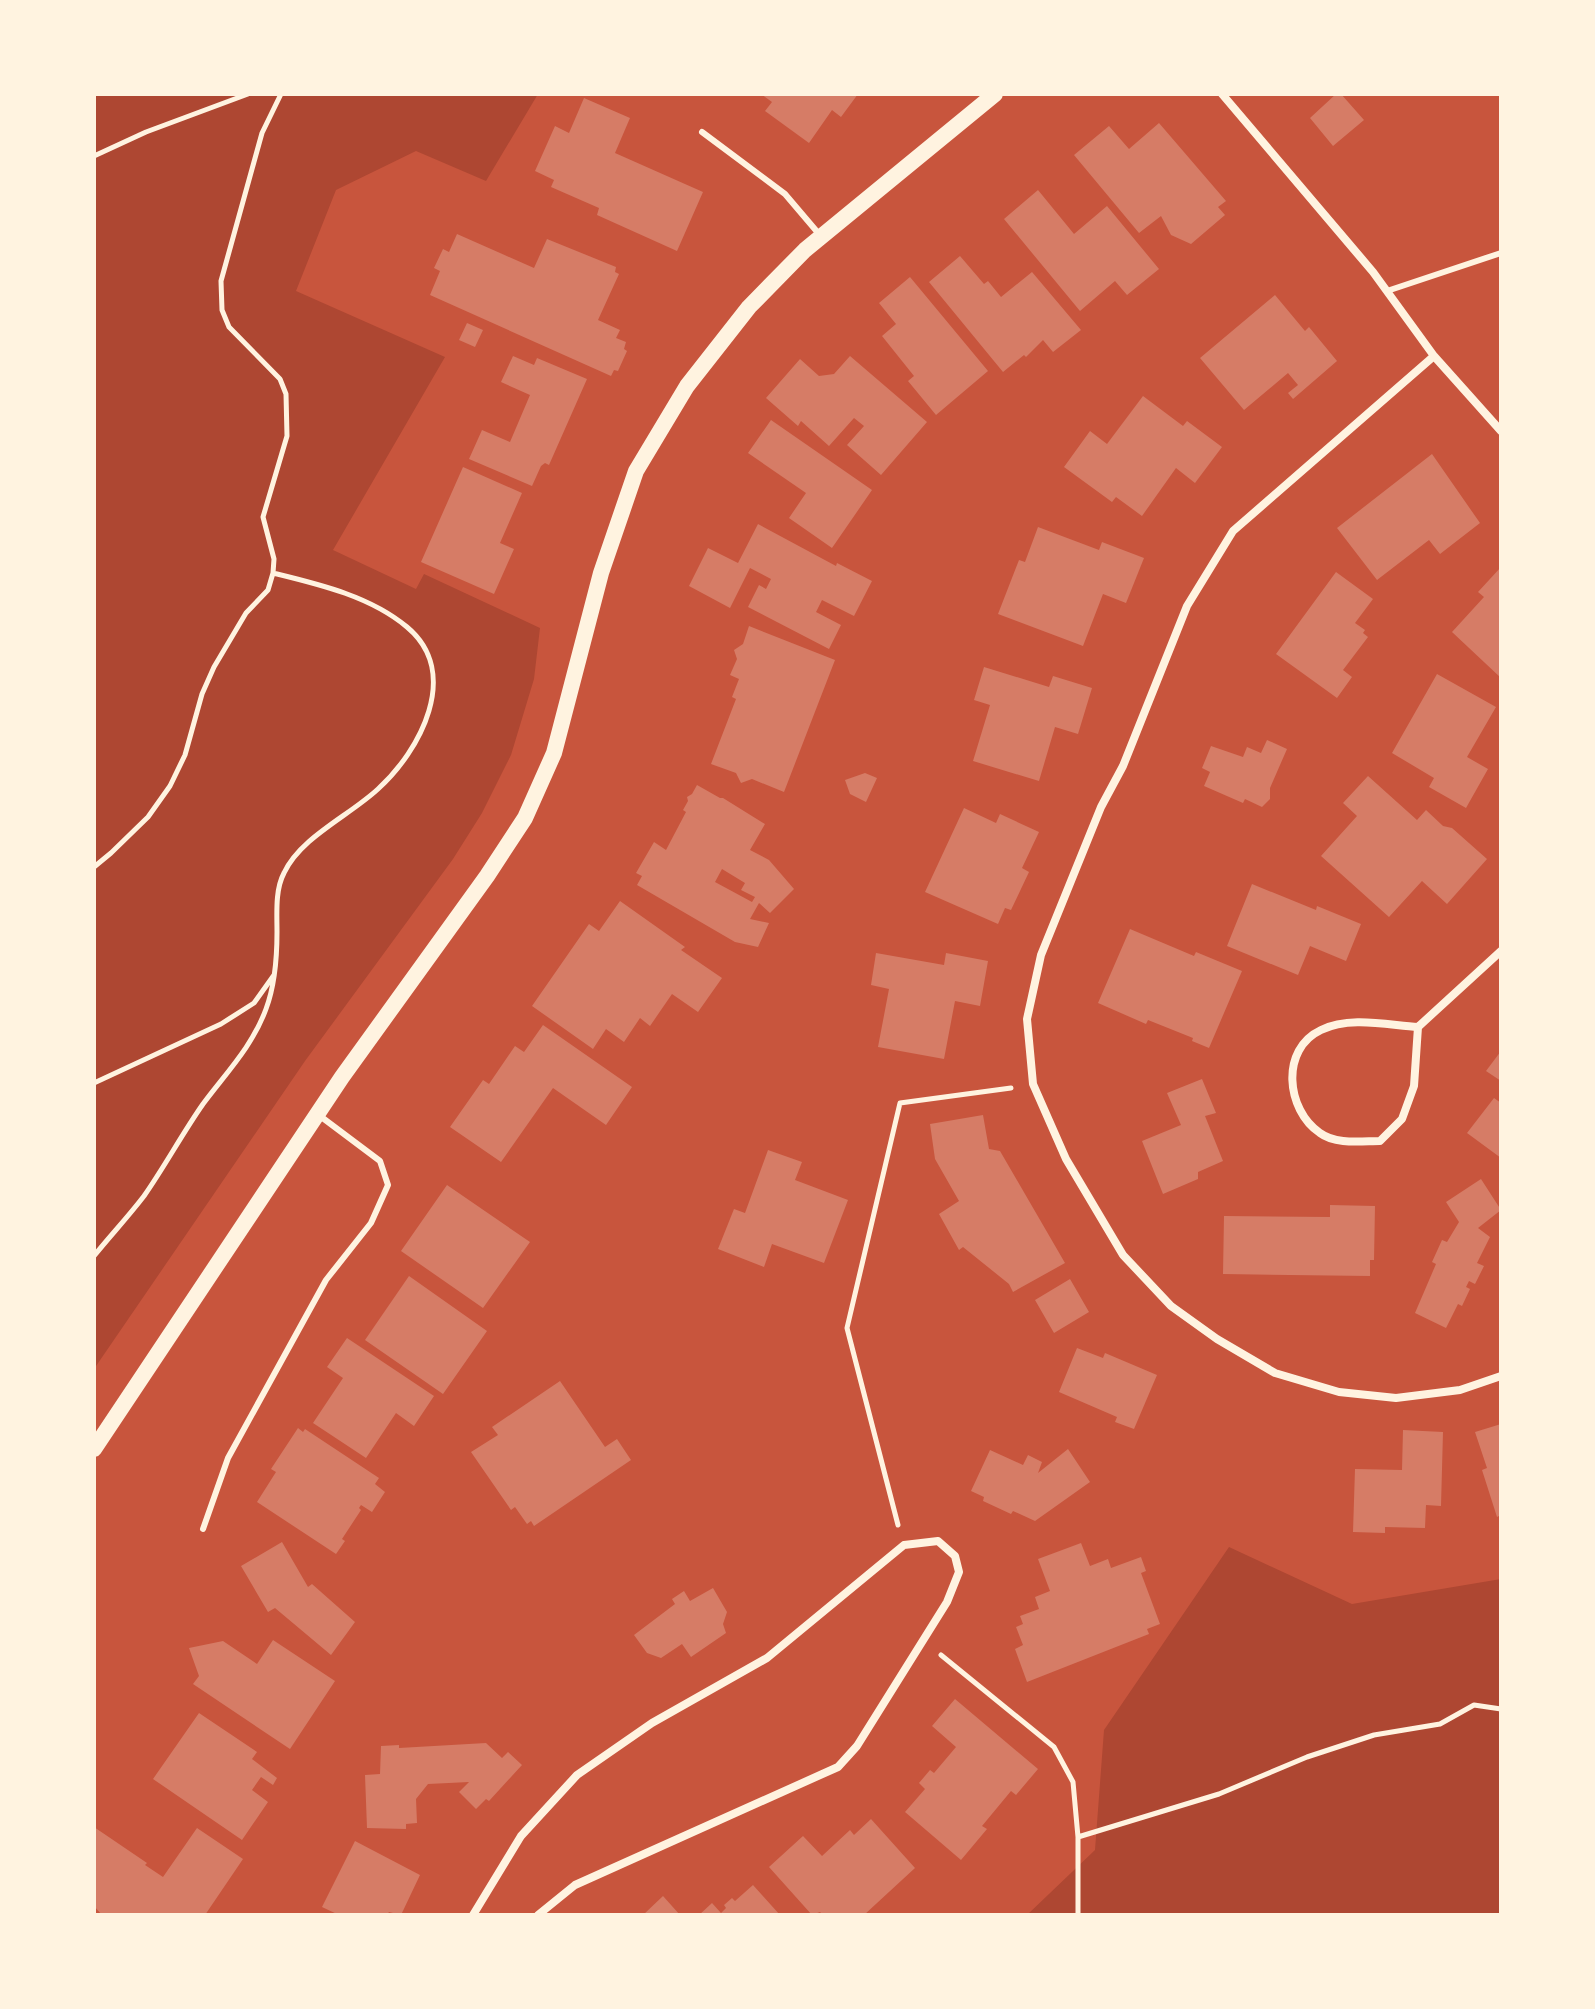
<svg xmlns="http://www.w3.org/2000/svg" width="1595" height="2009" font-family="'Public Sans',sans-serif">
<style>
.green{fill:#ae4732}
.building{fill:#d67c66;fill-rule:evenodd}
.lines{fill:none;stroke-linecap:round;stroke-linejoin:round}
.path{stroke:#fff3e0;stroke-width:5}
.service{stroke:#fff3e0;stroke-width:6}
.minor{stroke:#fff3e0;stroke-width:8}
.secondary{stroke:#fff3e0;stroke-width:16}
</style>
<rect width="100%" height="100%" fill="#c8553d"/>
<path class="green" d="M 94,94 L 538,94 L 486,181 L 416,151 L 336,190 L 296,291 L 445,357 L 333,550 L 416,589 L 424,574 L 540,628 L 534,679 L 511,755 L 482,813 L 453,859 L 305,1061 L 94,1369 Z
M 1229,1547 L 1352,1604 L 1501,1579 L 1501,1915 L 1027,1915 L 1095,1850 L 1104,1730 Z"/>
<path class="building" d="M 761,94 L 858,94 L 841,117 L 832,110 L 809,143 L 765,111 L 772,102 Z
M 1336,94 L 1341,94 L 1364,120 L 1333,146 L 1310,118 Z
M 584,98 L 630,118 L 615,153 L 703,192 L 677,251 L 597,215 L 599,208 L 551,187 L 554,180 L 535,171 L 555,126 L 569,133 Z
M 1159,123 L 1226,201 L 1218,207 L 1225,215 L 1191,244 L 1171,235 L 1161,216 L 1139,233 L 1074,155 L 1109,126 L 1129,149 Z
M 1038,190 L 1074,234 L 1107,206 L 1159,269 L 1127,295 L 1115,281 L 1080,311 L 1004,219 Z
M 457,234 L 534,268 L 547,239 L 616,267 L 615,272 L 619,274 L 598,320 L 620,330 L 616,338 L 626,342 L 624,349 L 627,351 L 618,371 L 614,370 L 611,376 L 430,295 L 440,271 L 434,268 L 443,249 L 449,252 Z
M 960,256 L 984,284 L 988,281 L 1001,297 L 1032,272 L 1081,330 L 1053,352 L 1043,340 L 1026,357 L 1024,355 L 1003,372 L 929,282 Z
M 910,277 L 988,371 L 936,415 L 908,381 L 914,376 L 882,336 L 896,324 L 879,303 Z
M 1275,295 L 1305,331 L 1309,327 L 1337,361 L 1293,399 L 1288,393 L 1298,385 L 1288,373 L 1244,410 L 1200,358 Z
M 467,323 L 483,330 L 475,347 L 459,340 Z
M 513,356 L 534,365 L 537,358 L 587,379 L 549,465 L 545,463 L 541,466 L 532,486 L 469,459 L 482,430 L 510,442 L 530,395 L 501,382 Z
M 850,356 L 927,422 L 881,475 L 847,445 L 864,426 L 854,418 L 829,446 L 801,421 L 798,426 L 766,398 L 800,359 L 819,376 L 834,374 Z
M 1143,396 L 1183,426 L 1187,421 L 1222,447 L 1195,483 L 1176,468 L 1142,516 L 1116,497 L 1112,502 L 1064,467 L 1090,431 L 1107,444 Z
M 771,420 L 872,490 L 832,548 L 789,518 L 806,493 L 748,453 Z
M 1432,454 L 1480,523 L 1440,554 L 1429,540 L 1377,580 L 1337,528 Z
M 463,467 L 522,493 L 500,543 L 514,549 L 494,594 L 421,562 Z
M 758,524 L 836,566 L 837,563 L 872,581 L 854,616 L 822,600 L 816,612 L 841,625 L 829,649 L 748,607 L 759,585 L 766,589 L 771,579 L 750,568 L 730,608 L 689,586 L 708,548 L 738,563 Z
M 1038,527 L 1099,550 L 1102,542 L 1144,558 L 1126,603 L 1103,594 L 1083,646 L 998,614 L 1019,560 L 1025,562 Z
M 1501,567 L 1501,678 L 1452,632 L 1484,597 L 1478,592 Z
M 1336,572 L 1373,599 L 1355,623 L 1365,630 L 1363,633 L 1368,637 L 1343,670 L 1352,677 L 1337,698 L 1276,654 Z
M 749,626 L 835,660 L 784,792 L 752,779 L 741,783 L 736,773 L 711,764 L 736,699 L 732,697 L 739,679 L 730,675 L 737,659 L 734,650 L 743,644 Z
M 984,667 L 1049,687 L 1053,676 L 1092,688 L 1078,734 L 1055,727 L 1039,781 L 973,761 L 990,705 L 974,700 Z
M 1437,674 L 1496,707 L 1467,757 L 1488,769 L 1466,808 L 1429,787 L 1434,778 L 1392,753 Z
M 1267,740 L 1287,749 L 1270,788 L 1270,799 L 1262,807 L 1245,799 L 1243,803 L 1204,786 L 1210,772 L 1202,768 L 1211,746 L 1243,757 L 1247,747 L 1261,753 Z
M 865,773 L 877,778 L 866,802 L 850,794 L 845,780 Z
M 1368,776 L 1417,820 L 1426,810 L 1443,826 L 1452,828 L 1487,859 L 1447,904 L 1422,881 L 1389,917 L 1321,856 L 1357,816 L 1343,803 Z
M 697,785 L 720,798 L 723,798 L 765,824 L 750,850 L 769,860 L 794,889 L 770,913 L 759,903 L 750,919 L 769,923 L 758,947 L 735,942 L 637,885 L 642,876 L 636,873 L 654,842 L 666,850 L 686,812 L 683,810 L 688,801 L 687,797 L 692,794 ZM 722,869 L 745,883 L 741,890 L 755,897 L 752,902 L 715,882 Z
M 964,808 L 996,823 L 1000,814 L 1039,832 L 1022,868 L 1029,872 L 1011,910 L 1005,908 L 998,924 L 925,892 Z
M 1252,884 L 1316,910 L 1317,906 L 1361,924 L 1346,961 L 1310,946 L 1298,975 L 1227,946 Z
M 620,901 L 685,947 L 681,950 L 722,978 L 698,1012 L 672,994 L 650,1026 L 640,1018 L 624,1042 L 606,1029 L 593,1049 L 532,1006 L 589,924 L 599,931 Z
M 1130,929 L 1194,956 L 1196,952 L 1242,971 L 1209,1048 L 1192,1041 L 1193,1038 L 1148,1020 L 1146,1024 L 1098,1003 Z
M 876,953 L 944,965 L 946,953 L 988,961 L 980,1006 L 955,1001 L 944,1059 L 878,1047 L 889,989 L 871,985 Z
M 543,1025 L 632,1087 L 606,1125 L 553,1088 L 501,1162 L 450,1127 L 483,1080 L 489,1084 L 515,1046 L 524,1052 Z
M 1501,1051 L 1501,1081 L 1486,1071 Z
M 1202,1079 L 1216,1113 L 1205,1116 L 1223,1161 L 1198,1172 L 1198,1179 L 1163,1194 L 1142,1141 L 1181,1125 L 1167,1093 Z
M 1494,1098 L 1501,1103 L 1501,1158 L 1467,1133 Z
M 983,1115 L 989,1149 L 1000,1151 L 1065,1263 L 1013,1292 L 1009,1284 L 963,1247 L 959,1250 L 939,1214 L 959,1201 L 935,1159 L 930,1124 Z
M 768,1150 L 802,1162 L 795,1180 L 848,1200 L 824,1263 L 772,1244 L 764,1267 L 718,1249 L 734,1209 L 745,1213 Z
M 1481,1179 L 1501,1210 L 1478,1228 L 1490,1237 L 1477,1263 L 1484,1266 L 1475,1284 L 1469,1281 L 1466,1287 L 1470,1289 L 1462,1306 L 1458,1304 L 1446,1328 L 1415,1313 L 1436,1264 L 1432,1262 L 1442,1240 L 1447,1242 L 1459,1222 L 1446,1202 Z
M 447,1185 L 530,1242 L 483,1308 L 401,1251 Z
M 1330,1205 L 1375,1206 L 1374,1260 L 1370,1260 L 1370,1276 L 1223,1274 L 1224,1216 L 1330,1217 Z
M 409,1276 L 487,1331 L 443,1394 L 365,1340 Z
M 1070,1279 L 1089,1312 L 1054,1333 L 1035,1300 Z
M 347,1338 L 434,1396 L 414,1426 L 396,1413 L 366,1458 L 313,1423 L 343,1378 L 327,1367 Z
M 1077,1348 L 1103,1358 L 1105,1353 L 1157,1375 L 1134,1429 L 1115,1422 L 1117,1417 L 1059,1392 Z
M 560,1381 L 605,1447 L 617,1439 L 631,1460 L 534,1526 L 531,1521 L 527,1524 L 515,1507 L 511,1510 L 471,1452 L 498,1435 L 492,1427 Z
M 1501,1424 L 1501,1515 L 1497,1517 L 1482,1470 L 1487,1468 L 1475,1432 Z
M 298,1428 L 303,1432 L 305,1429 L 379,1478 L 375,1484 L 385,1492 L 372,1512 L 361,1505 L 359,1508 L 361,1510 L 342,1539 L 345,1541 L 336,1554 L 257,1502 L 276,1472 L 271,1469 Z
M 1403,1430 L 1443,1432 L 1441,1506 L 1426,1505 L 1425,1528 L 1385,1527 L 1385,1533 L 1353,1532 L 1355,1469 L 1402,1470 Z
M 1068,1449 L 1090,1482 L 1035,1521 L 1013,1511 L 1011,1514 L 983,1501 L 984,1497 L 971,1491 L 990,1450 L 1023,1465 L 1028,1455 L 1042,1462 L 1038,1473 Z
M 282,1542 L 308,1587 L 312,1584 L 355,1622 L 331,1655 L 275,1608 L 268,1612 L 241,1566 Z
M 1081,1543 L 1090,1566 L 1108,1559 L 1111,1568 L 1141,1557 L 1146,1571 L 1141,1573 L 1160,1624 L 1147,1629 L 1149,1634 L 1027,1682 L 1015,1649 L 1023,1645 L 1016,1627 L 1023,1624 L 1020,1616 L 1039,1609 L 1035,1597 L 1050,1591 L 1038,1559 Z
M 713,1588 L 727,1612 L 723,1624 L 726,1633 L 691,1657 L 682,1644 L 661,1658 L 647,1653 L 634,1635 L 675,1604 L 672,1599 L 684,1591 L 690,1601 Z
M 273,1640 L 335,1681 L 290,1749 L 193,1684 L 199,1676 L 189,1648 L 223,1641 L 257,1664 Z
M 955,1699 L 1038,1769 L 1016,1795 L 1011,1791 L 982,1826 L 987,1829 L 961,1860 L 905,1812 L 925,1789 L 919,1783 L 930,1770 L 934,1773 L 956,1747 L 932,1726 Z
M 199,1713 L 257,1752 L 252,1759 L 277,1778 L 273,1785 L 261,1777 L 252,1790 L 268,1802 L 242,1840 L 153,1779 Z
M 486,1743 L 502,1758 L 508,1752 L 522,1765 L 489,1801 L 486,1799 L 476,1809 L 459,1792 L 469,1782 L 428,1784 L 416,1799 L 417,1823 L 406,1824 L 406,1829 L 367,1828 L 365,1775 L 380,1774 L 381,1746 L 399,1745 L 399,1748 Z
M 871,1819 L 915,1868 L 864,1915 L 823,1915 L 820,1912 L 812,1915 L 769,1867 L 803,1836 L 822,1856 L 850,1830 L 854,1835 Z
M 94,1827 L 147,1863 L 145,1865 L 163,1877 L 197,1828 L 243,1859 L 205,1915 L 102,1915 L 94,1906 Z
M 355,1841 L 420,1875 L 401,1915 L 389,1912 L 387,1915 L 339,1915 L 322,1907 Z
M 753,1885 L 780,1915 L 699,1915 L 712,1903 L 721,1913 L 726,1908 L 724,1905 L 732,1898 L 735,1901 Z
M 663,1896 L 680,1915 L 643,1915 Z"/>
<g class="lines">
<path class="path" d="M 94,156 L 146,132 L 248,94
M 94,867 L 111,853 L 148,817 L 170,786 L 185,755 L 202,694 L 214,667 L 246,613 L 268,590 L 273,573 L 274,559 L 263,517 L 287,436 L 286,394 L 280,379 L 229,327 L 222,310 L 221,281 L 262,133 L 281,94
M 94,1083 L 221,1024 L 254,1003 L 274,975
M 94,1256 C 110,1236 128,1217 144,1196 C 165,1166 182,1134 203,1104 C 226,1073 252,1047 266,1009 C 275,985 277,958 277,932 C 277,913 275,890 284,873 C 301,837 349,816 378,789 C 420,751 462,673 407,627 C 370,596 318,584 273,573
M 898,1525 L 847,1328 L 900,1103 L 1011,1088
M 941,1655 L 1054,1747 L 1073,1782 L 1078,1837 L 1078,1915
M 1078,1837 L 1219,1794 L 1307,1757 L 1374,1735 L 1440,1724 L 1474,1705 L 1501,1709"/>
<path class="service" d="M 702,132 L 785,194 L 819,234
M 1387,291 L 1501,253
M 203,1529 L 228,1458 L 326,1280 L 371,1223 L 388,1185 L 380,1161 L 320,1116"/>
<path class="minor" d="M 1222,94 L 1373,272 L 1434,356 L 1501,431
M 1434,356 L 1233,531 L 1187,606 L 1123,766 L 1101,807 L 1041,955 L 1027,1019 L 1033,1084 L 1066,1159 L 1123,1255 L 1171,1306 L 1217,1339 L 1275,1373 L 1339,1392 L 1396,1398 L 1460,1390 L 1501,1376
M 1418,1027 C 1387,1025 1350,1016 1321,1030 C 1280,1049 1286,1110 1320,1133 C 1336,1145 1362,1141 1380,1141 L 1402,1119 L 1414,1086 L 1418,1027 L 1501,951
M 473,1915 L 521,1836 L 577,1775 L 652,1723 L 767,1658 L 904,1545 L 938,1541 L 955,1556 L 959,1572 L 947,1602 L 857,1746 L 838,1767 L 575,1885 L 538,1915"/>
<path class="secondary" d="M 94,1449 L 342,1077 L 487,876 L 525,818 L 554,753 L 601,573 L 636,471 L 687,386 L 749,307 L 805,250 L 995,94"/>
</g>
<rect width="1595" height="2009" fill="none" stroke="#fff3e0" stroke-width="192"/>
</svg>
